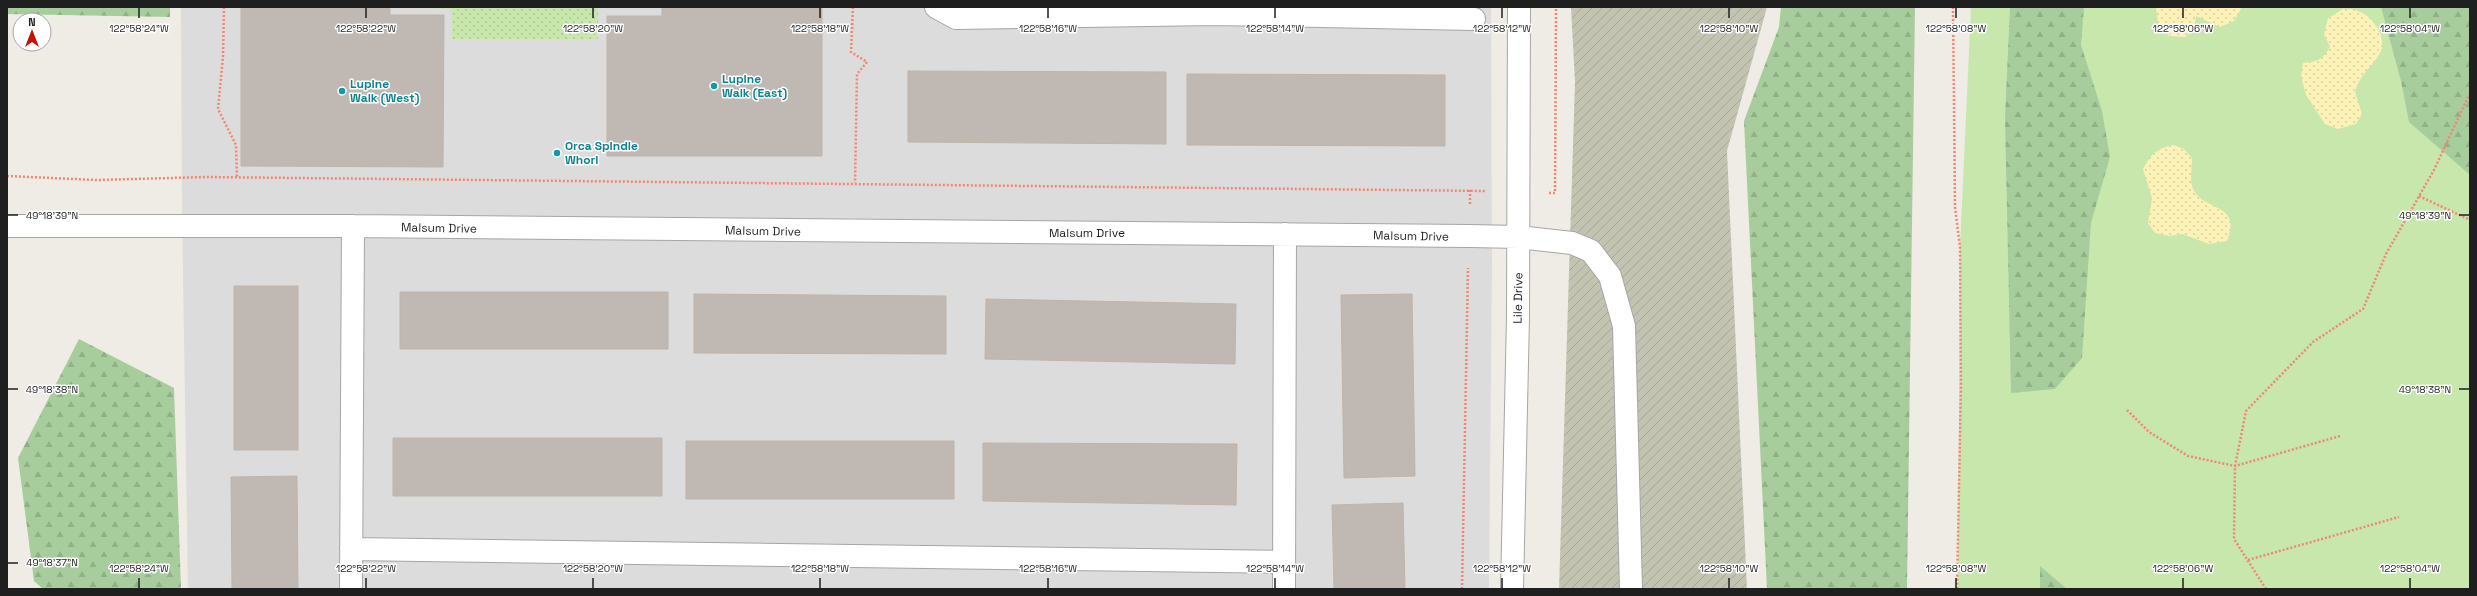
<svg xmlns="http://www.w3.org/2000/svg" width="2477" height="596" font-family="'Space Grotesk',sans-serif">
<style>
.residential{fill:#dddcdc}
.construction{fill:url(#construction-furrows)}
.grass{fill:#c7e7ad}
.forest{fill:url(#forest-firs)}
.sand{fill:url(#sand-dots)}
.garden{fill:url(#garden-dots)}
.building{fill:#c0b8b2;stroke:#c0b4a8}
.lines{fill:none;stroke-linecap:round;stroke-linejoin:round}
.minor-casing{stroke:#a6a6a6;stroke-width:24}
.path{stroke:#f48572;stroke-width:2.5;stroke-dasharray:2 2;stroke-linecap:butt}
.minor{stroke:#fff;stroke-width:22}
.ticks{fill:none;stroke:#1f1f1f;stroke-width:1.5}
.culture-dot{fill:#0f9aa8;stroke:#fff;stroke-width:1.5}
.labels{text-anchor:middle;stroke-width:3;stroke-linejoin:round;paint-order:stroke}
.culture-label{font-size:12px;font-weight:bold;fill:#0d838f;stroke:#fff;text-anchor:start}
.street-label{font-size:12px;fill:#1f1f1f;stroke:#fff}
.ticks-label{font-size:10px;text-anchor:middle;fill:#1f1f1f;stroke:#fff;stroke-width:3;stroke-linejoin:round;paint-order:stroke}
</style>
<defs>
<pattern id="construction-furrows" width="10" height="10" patternUnits="userSpaceOnUse"><rect width="10" height="10" fill="#c3c3b1"/><path d="M-1 1l2-2M0 10L10 0M9 11l2-2" fill="none" stroke="#a7a798"/></pattern>
<pattern id="forest-firs" width="22" height="20" patternUnits="userSpaceOnUse"><rect width="22" height="20" fill="#a8cd9c"/><path d="M5 1l3.5 6h-7zM16 11l3.5 6h-7z" fill="#90b086"/></pattern>
<pattern id="sand-dots" width="8" height="8" patternUnits="userSpaceOnUse"><rect width="8" height="8" fill="#fcf1b7"/><path d="M2 2h.1M6 6h.1" fill="none" stroke="#d8ce9d" stroke-width="1.8" stroke-linecap="round"/></pattern>
<pattern id="garden-dots" width="8" height="8" patternUnits="userSpaceOnUse"><rect width="8" height="8" fill="#c7e7ad"/><path d="M2 2h.1M6 6h.1" fill="none" stroke="#aac694" stroke-width="1.8" stroke-linecap="round"/></pattern>
</defs>
<rect width="100%" height="100%" fill="#efece5"/>
<path class="residential" d="M 181,7 L 1491,7 L 1492,263 L 1489,589 L 188,589 L 182,213 Z"/>
<path class="construction" d="M 1571,7 L 1767,7 L 1727,151 L 1747,589 L 1559,589 L 1575,82 Z"/>
<path class="grass" d="M 1971,7 L 2470,7 L 2470,589 L 1958,589 L 1960,247 Z"/>
<path class="forest" d="M 7,7 L 170,7 L 170,17 L 7,14 Z
M 1781,7 L 1915,7 L 1907,589 L 1767,589 L 1744,121 L 1779,27 Z
M 2010,7 L 2084,7 L 2081,45 L 2102,111 L 2110,157 L 2091,223 L 2082,358 L 2055,389 L 2011,393 L 2005,118 Z
M 2381,7 L 2470,7 L 2470,175 L 2409,122 L 2401,81 Z
M 79,339 L 174,388 L 181,589 L 43,589 L 34,581 L 18,458 Z
M 2040,566 L 2067,589 L 2040,589 Z"/>
<path class="sand" d="M 2156,7 L 2242,7 L 2234,21 L 2220,27 L 2196,16 L 2194,29 L 2185,37 L 2169,36 L 2158,24 Z
M 2343,9 C 2348,9 2354,9 2358,11 C 2373,16 2388,38 2380,53 C 2371,69 2361,72 2355,92 L 2362,114 L 2356,124 L 2338,129 L 2325,124 L 2306,95 L 2301,77 L 2303,63 C 2317,62 2323,59 2330,47 L 2324,34 L 2328,18 Z
M 2174,145 L 2184,149 L 2192,158 C 2192,166 2190,179 2192,186 C 2200,213 2243,200 2227,241 L 2209,244 L 2182,234 L 2169,236 L 2155,233 L 2148,223 L 2152,198 L 2143,169 C 2151,154 2157,148 2174,145 Z"/>
<path class="garden" d="M 397,7 L 654,7 L 654,8 L 598,8 L 598,39 L 452,39 L 451,9 Z"/>
<path class="building" d="M 241,7 L 390,7 L 390,15 L 444,15 L 443,167 L 241,166 Z
M 662,7 L 822,7 L 822,156 L 607,156 L 607,16 L 662,16 Z
M 908,71 L 1166,72 L 1166,144 L 908,142 Z
M 1187,74 L 1445,75 L 1445,146 L 1187,145 Z
M 234,286 L 298,286 L 298,450 L 234,450 Z
M 400,292 L 668,292 L 668,349 L 400,349 Z
M 694,294 L 946,296 L 946,354 L 694,353 Z
M 1412,294 L 1415,476 L 1344,478 L 1341,295 Z
M 986,299 L 1236,304 L 1235,364 L 985,359 Z
M 393,438 L 662,438 L 662,496 L 393,496 Z
M 686,441 L 954,441 L 954,499 L 686,499 Z
M 983,443 L 1237,444 L 1236,505 L 983,501 Z
M 297,476 L 298,589 L 232,589 L 231,477 Z
M 1403,503 L 1405,589 L 1334,589 L 1332,505 Z"/>
<g class="lines">
<defs>
<path id="minor" d="M 936,7 L 956,18 L 1214,14 L 1474,19
M 7,226 L 353,226 L 1470,236 L 1519,237 L 1572,243 L 1591,251 L 1610,276 L 1624,326 L 1631,589
M 351,549 L 1284,562
M 351,589 L 353,226
M 1284,589 L 1285,234
M 1512,589 L 1518,317 L 1519,7"/>
</defs>
<use href="#minor" class="minor-casing"/>
<path class="path" d="M 224,7 L 223,57 L 218,109 L 236,145 L 237,178
M 853,7 L 851,52 L 867,62 L 857,74 L 855,183
M 1953,7 L 1955,207 L 1960,247 L 1961,386 L 1957,589
M 7,176 L 97,180 L 206,177 L 1486,191
M 1470,190 L 1470,205
M 1549,193 L 1555,193 L 1556,7
M 2419,196 L 2470,220
M 2127,410 L 2149,432 L 2188,456 L 2235,466 L 2340,436
M 2248,560 L 2399,517
M 1462,589 L 1468,268
M 2266,589 L 2234,539 L 2235,466 L 2246,411 L 2313,342 L 2363,309 L 2386,254 L 2434,170 L 2470,93"/>
<use href="#minor" class="minor"/>
</g>
<path class="ticks" d="M 139,8 L 139,18M 366,8 L 366,18M 593,8 L 593,18M 820,8 L 820,18M 1048,8 L 1048,18M 1275,8 L 1275,18M 1502,8 L 1502,18M 1729,8 L 1729,18M 1956,8 L 1956,18M 2183,8 L 2183,18M 2410,8 L 2410,18M 8,215 L 18,215M 2459,215 L 2469,215M 8,389 L 18,389M 2459,389 L 2469,389M 8,563 L 18,563M 139,578 L 139,588M 366,578 L 366,588M 593,578 L 593,588M 820,578 L 820,588M 1048,578 L 1048,588M 1275,578 L 1275,588M 1502,578 L 1502,588M 1729,578 L 1729,588M 1956,578 L 1956,588M 2183,578 L 2183,588M 2410,578 L 2410,588"/>
<g class="culture-dot">
<circle cx="714" cy="86" r="4"/>
<circle cx="342" cy="91" r="4"/>
<circle cx="557" cy="153" r="4"/>
</g>
<g class="labels">
<g class="culture-label">
<text x="722" y="83">Lupine<tspan x="722" dy="14">Walk (East)</tspan></text>
<text x="350" y="88">Lupine<tspan x="350" dy="14">Walk (West)</tspan></text>
<text x="565" y="150">Orca Spindle<tspan x="565" dy="14">Whorl</tspan></text>
</g>
<g class="street-label">
<text transform="translate(439 228) rotate(1)" y="4">Malsum Drive</text>
<text transform="translate(763 231) rotate(1)" y="4">Malsum Drive</text>
<text x="1087" y="237">Malsum Drive</text>
<text transform="translate(1411 236) rotate(1)" y="4">Malsum Drive</text>
<text transform="translate(1518 298) rotate(-89)" y="4">Lile Drive</text>
</g>
</g>
<g class="ticks-label">
<text x="139" y="32">122°58'24"W</text>
<text x="366" y="32">122°58'22"W</text>
<text x="593" y="32">122°58'20"W</text>
<text x="820" y="32">122°58'18"W</text>
<text x="1048" y="32">122°58'16"W</text>
<text x="1275" y="32">122°58'14"W</text>
<text x="1502" y="32">122°58'12"W</text>
<text x="1729" y="32">122°58'10"W</text>
<text x="1956" y="32">122°58'08"W</text>
<text x="2183" y="32">122°58'06"W</text>
<text x="2410" y="32">122°58'04"W</text>
<text x="52" y="219">49°18'39"N</text>
<text x="2425" y="219">49°18'39"N</text>
<text x="52" y="393">49°18'38"N</text>
<text x="2425" y="393">49°18'38"N</text>
<text x="52" y="566">49°18'37"N</text>
<text x="139" y="572">122°58'24"W</text>
<text x="366" y="572">122°58'22"W</text>
<text x="593" y="572">122°58'20"W</text>
<text x="820" y="572">122°58'18"W</text>
<text x="1048" y="572">122°58'16"W</text>
<text x="1275" y="572">122°58'14"W</text>
<text x="1502" y="572">122°58'12"W</text>
<text x="1729" y="572">122°58'10"W</text>
<text x="1956" y="572">122°58'08"W</text>
<text x="2183" y="572">122°58'06"W</text>
<text x="2410" y="572">122°58'04"W</text>
</g>
<rect width="2477" height="596" fill="none" stroke="#1f1f1f" stroke-width="16"/>
<g transform="translate(32 32)"><circle r="19" fill="#ffffff" stroke="#a5a5a5"/>
<path d="M0-3L7 15L0 10L-7 15Z" fill="#c41109"/>
<text y="-6" font-size="11" font-weight="bold" text-anchor="middle" fill="#1f1f1f">N</text>
</g>
</svg>
